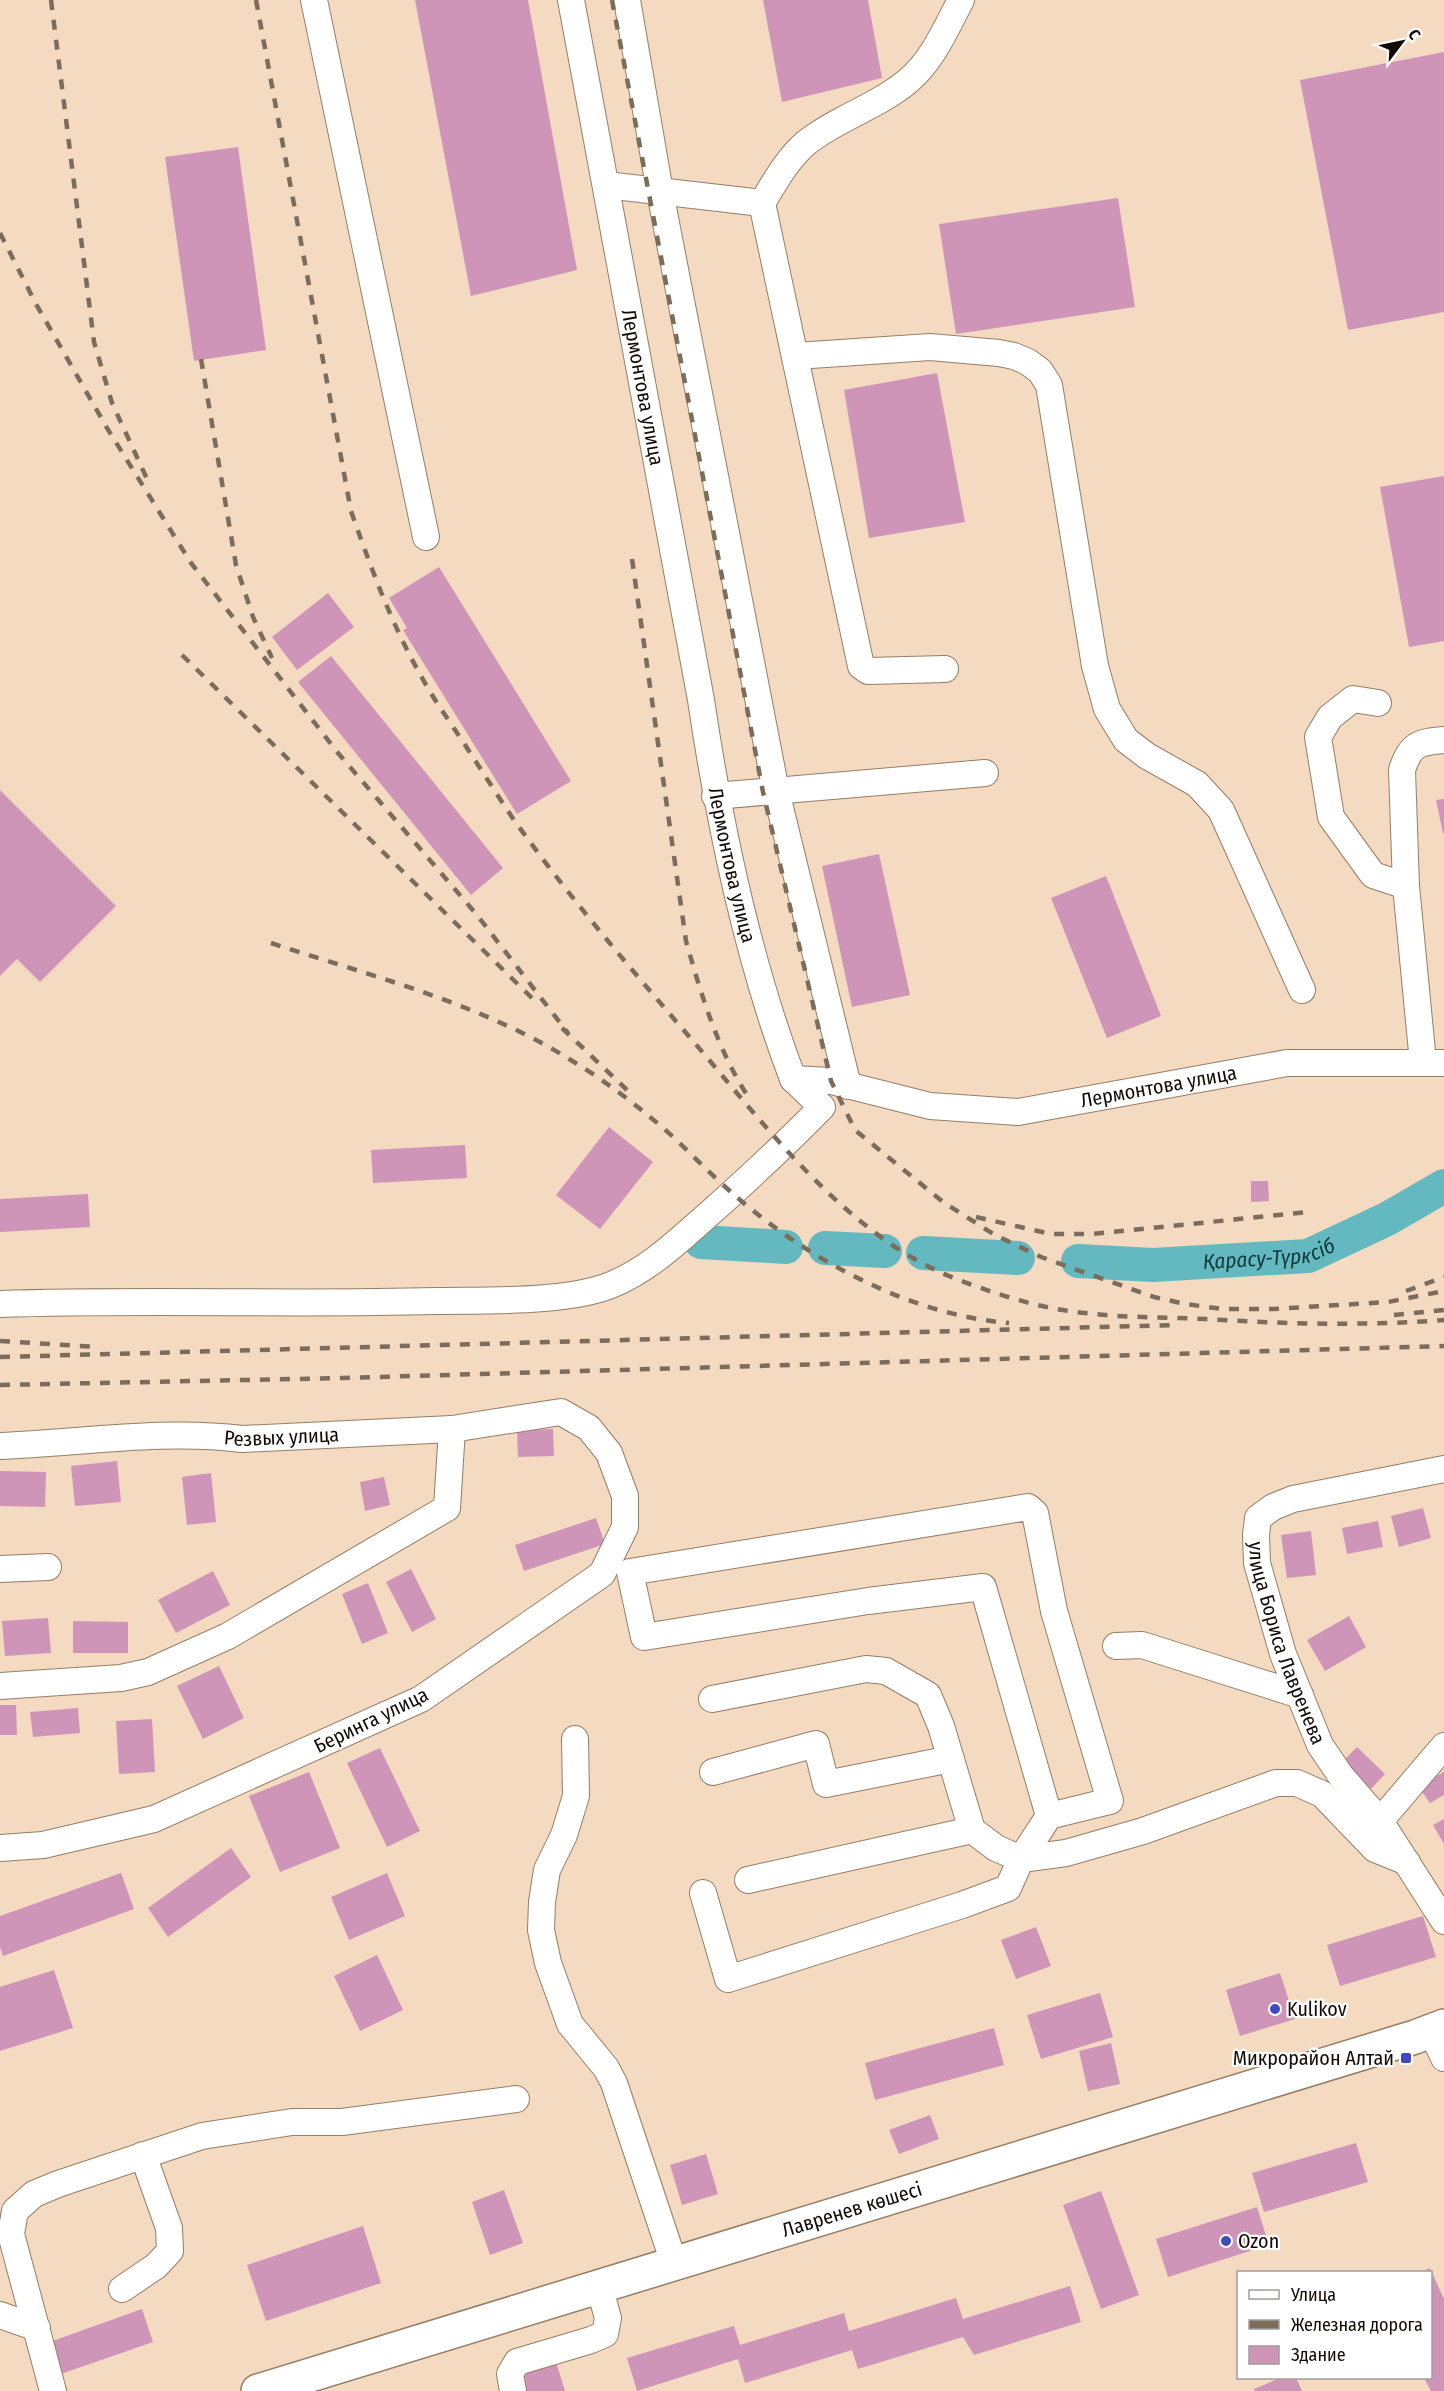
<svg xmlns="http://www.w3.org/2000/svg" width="1444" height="2391" font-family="'Fira Sans Condensed',sans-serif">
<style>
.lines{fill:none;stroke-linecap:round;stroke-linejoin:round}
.river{stroke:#63b9bf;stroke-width:34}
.building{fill:#cf95b9}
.minor-casing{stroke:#957e66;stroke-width:28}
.major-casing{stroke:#957e66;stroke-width:36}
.minor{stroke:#fff;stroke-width:26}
.major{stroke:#fff;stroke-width:33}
.rail{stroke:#7c6c5c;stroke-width:4.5;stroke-dasharray:10 10;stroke-linecap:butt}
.poi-dot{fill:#3e4abd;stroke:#fff;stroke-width:2}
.labels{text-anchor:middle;stroke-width:4.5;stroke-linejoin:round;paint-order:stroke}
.street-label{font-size:20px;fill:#120a03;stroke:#fff}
.poi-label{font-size:20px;fill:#120a03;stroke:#fff;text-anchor:start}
.water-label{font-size:21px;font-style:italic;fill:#0d383b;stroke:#fff}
</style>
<rect width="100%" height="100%" fill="#f3dac0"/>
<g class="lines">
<g class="river">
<path d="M 701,1242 L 786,1247"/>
<path d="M 825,1248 L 885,1251"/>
<path d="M 923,1253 L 1018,1258"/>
<path id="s1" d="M 1078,1261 L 1153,1265 L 1308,1256 L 1387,1219 L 1444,1186"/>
</g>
</g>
<path class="building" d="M 415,0 L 528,0 L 577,270 L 471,296 Z
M 763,0 L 868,0 L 882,78 L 782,102 Z
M 1444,52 L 1444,312 L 1348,330 L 1300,80 Z
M 238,147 L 266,350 L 194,361 L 165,157 Z
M 1118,198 L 1135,307 L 956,334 L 939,224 Z
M 937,373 L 965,522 L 869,538 L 844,390 Z
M 1444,476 L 1444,641 L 1409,647 L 1380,487 Z
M 439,567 L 571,781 L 517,814 L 403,630 L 407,628 L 389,598 Z
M 328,593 L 354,627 L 297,670 L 272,637 Z
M 331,656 L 503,868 L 471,895 L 298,682 Z
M 0,790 L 116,906 L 40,982 L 17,959 L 0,976 Z
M 1444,799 L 1444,833 L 1443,833 L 1436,800 Z
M 879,854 L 910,995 L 852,1007 L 822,866 Z
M 1106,876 L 1161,1016 L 1107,1038 L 1051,898 Z
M 609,1127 L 653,1162 L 600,1229 L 556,1195 Z
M 465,1145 L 467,1178 L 373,1183 L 371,1150 Z
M 1251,1181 L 1268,1181 L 1269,1201 L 1251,1202 Z
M 88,1194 L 90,1227 L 0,1232 L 0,1199 Z
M 553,1429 L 554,1456 L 518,1457 L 517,1430 Z
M 117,1461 L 121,1502 L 75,1506 L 71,1466 Z
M 0,1471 L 46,1472 L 45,1507 L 0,1506 Z
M 211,1473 L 216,1522 L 187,1525 L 182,1477 Z
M 384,1477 L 390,1505 L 365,1511 L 360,1482 Z
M 1423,1508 L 1431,1538 L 1399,1547 L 1391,1516 Z
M 596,1518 L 605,1544 L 524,1571 L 515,1545 Z
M 1378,1521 L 1383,1547 L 1347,1554 L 1342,1528 Z
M 1311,1531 L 1316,1575 L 1287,1578 L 1281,1535 Z
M 411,1569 L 436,1619 L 412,1632 L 386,1582 Z
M 213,1571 L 230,1605 L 176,1633 L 158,1600 Z
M 368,1583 L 388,1633 L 362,1644 L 342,1594 Z
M 1349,1616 L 1366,1647 L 1325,1671 L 1307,1640 Z
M 48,1618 L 51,1653 L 5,1656 L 2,1621 Z
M 73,1621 L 128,1622 L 128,1653 L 73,1653 Z
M 219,1666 L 244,1718 L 203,1739 L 177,1686 Z
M 0,1705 L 16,1705 L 17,1735 L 0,1735 Z
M 78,1708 L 80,1733 L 33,1737 L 30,1712 Z
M 152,1719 L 155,1772 L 119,1774 L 116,1721 Z
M 1357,1747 L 1385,1774 L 1371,1789 L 1343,1761 Z
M 380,1748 L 420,1831 L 387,1847 L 347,1763 Z
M 309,1772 L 340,1848 L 280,1872 L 249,1796 Z
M 1444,1772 L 1444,1795 L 1430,1803 L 1418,1786 Z
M 1444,1819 L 1444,1844 L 1433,1825 Z
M 231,1848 L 251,1877 L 168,1937 L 148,1908 Z
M 121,1873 L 134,1909 L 3,1956 L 0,1947 L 0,1916 Z
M 387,1873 L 405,1916 L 349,1940 L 331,1897 Z
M 1423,1916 L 1436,1957 L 1340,1986 L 1327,1945 Z
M 1036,1927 L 1051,1966 L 1016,1979 L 1001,1940 Z
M 377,1955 L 403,2010 L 360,2031 L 334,1976 Z
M 54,1970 L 73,2028 L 0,2051 L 0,1987 Z
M 1280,1973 L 1295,2019 L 1240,2036 L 1226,1990 Z
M 1100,1993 L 1113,2037 L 1041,2059 L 1027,2015 Z
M 994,2028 L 1004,2065 L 875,2100 L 865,2063 Z
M 1111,2043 L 1120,2084 L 1088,2091 L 1079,2051 Z
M 930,2115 L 939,2139 L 899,2154 L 889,2130 Z
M 1356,2143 L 1368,2182 L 1264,2212 L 1252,2173 Z
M 706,2154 L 718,2194 L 682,2205 L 670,2165 Z
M 504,2190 L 523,2243 L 490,2255 L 472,2202 Z
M 1101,2191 L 1139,2295 L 1101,2309 L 1063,2205 Z
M 1257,2207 L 1269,2245 L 1168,2277 L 1156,2239 Z
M 363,2226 L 381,2283 L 266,2321 L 247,2265 Z
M 1430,2268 L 1444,2299 L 1444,2391 L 1431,2391 L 1424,2378 L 1430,2378 L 1430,2272 L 1421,2272 Z
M 1070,2286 L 1081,2322 L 974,2355 L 963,2337 L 858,2369 L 852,2350 L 745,2383 L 738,2359 L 637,2391 L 627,2358 L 734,2326 L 740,2345 L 844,2313 L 849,2331 L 956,2298 L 963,2319 Z
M 142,2309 L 153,2342 L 58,2375 L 47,2343 Z
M 556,2362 L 565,2391 L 525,2391 L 519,2374 Z
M 1280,2378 L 1296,2378 L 1302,2391 L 1255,2391 L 1254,2389 Z"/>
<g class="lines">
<defs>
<g id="minor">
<path d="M 314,0 L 426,537"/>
<path id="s2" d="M 571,0 L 701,700 C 720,828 747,958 793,1079 L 831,1081 L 930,1106 L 1018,1112 L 1287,1063 L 1444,1063"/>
<path d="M 627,0 L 660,192 L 776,791 L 848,1086"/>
<path d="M 606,185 L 762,203 L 861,666 L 868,671 L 945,669"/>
<path d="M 762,203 C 775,182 787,159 806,143 C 837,118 877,107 908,81 C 933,60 946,28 961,0"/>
<path d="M 796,356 L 930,347 L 999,353 L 1014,356 L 1028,362 L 1040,371 L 1049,385 L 1095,666 L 1107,709 L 1126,740 L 1147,756 L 1197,784 L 1221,810 L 1302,990"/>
<path d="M 1378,703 L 1353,699 L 1330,717 L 1318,737 L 1331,817 L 1373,875 L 1406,886 L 1423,1062"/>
<path d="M 715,796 L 985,773"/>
<path d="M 1406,886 L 1402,770 C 1410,744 1419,742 1444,740"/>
<path d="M 0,1304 C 145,1299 290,1305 436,1301 C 485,1300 566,1303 611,1285 C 650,1269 679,1240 710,1213 C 748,1179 786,1144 822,1107 L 793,1079"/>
<path id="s3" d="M 0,1446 C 80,1443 162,1429 242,1439 L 452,1429 L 561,1412 L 589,1428 L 609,1453 L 625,1496 L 625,1527 L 602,1574 L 421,1699 L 154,1819 L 43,1845 L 0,1848"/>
<path id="s4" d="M 1444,1469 L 1293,1499 L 1273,1507 L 1258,1518 L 1256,1535 L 1257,1563 L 1283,1654 L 1320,1745 L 1341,1776 L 1380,1821 L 1444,1921"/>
<path d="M 0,1569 L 48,1567"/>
<path d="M 1116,1646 L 1142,1645 L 1300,1695"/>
<path d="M 0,1686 L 121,1678 L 148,1672 L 228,1636 L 447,1508 L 452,1429"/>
<path d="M 712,1699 L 866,1669 L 886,1671 L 928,1695 L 941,1726 L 972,1830 L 996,1848 L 1021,1859 L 1066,1853 L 1143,1831 L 1276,1783 L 1297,1783 L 1322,1794 L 1375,1849 L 1407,1862"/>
<path d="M 575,1739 L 576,1796 L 564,1835 L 547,1870 L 542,1902 L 541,1930 L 548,1963 L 570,2024 L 606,2068 L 614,2083 L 674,2263"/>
<path d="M 713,1772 L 816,1744 L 826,1784 L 951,1759"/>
<path d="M 1380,1821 L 1444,1746"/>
<path d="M 748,1880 L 972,1830"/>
<path d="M 703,1893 L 728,1979 L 962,1905 L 1008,1888 L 1021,1859 L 1049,1816 L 983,1587 L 868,1601 L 644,1637 L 630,1572 L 1028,1507 L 1035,1513 L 1054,1611 L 1110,1801 L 1049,1816"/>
<path d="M 1432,2032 L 1444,2058"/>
<path d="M 122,2289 L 156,2266 L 170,2251 L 169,2228 L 143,2155"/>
<path d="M 0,2315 L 37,2328"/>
<path d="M 53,2391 L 11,2234 L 15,2211 L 34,2194 L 58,2184 L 202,2136 L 292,2122 L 342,2122 L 516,2099"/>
<path d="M 513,2391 L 510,2374 L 517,2362 L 591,2340 L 605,2334 L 608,2318 L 599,2286"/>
</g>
<g id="major">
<path id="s5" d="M 258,2391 L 1415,2037 L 1444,2026"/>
</g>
</defs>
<use href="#minor" class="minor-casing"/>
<use href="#major" class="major-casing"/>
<use href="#minor" class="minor"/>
<use href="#major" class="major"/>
<path class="rail" d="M 51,0 L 94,342 L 112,403 L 148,481
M 256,0 L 351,511 C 371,568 391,623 421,676 C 435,702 453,726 469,751 C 484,774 499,798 514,820 C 569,897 631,969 693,1041 C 765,1125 844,1232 949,1276 C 992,1293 1039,1309 1086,1313 C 1125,1318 1165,1317 1205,1319 C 1285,1324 1364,1326 1444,1320
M 612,0 L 763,792 L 831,1081 L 855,1130 L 943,1202 L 995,1235 L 1041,1257 L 1154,1297 L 1185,1304 L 1223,1309 L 1273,1309 L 1388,1302 L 1444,1291
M 0,233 L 36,304 L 107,428 L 191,563 L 338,753 L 477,915 L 568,1033
M 201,359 L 236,565 L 253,617 L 272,658
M 632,559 L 686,941 C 701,994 717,1048 747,1095
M 182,655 L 535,1001
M 271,943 C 374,977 483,1004 574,1062 C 605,1081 634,1103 662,1127 C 686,1148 707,1171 731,1192 C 805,1258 909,1315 1009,1323
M 562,1028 L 627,1090
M 976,1217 L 1051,1234 L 1092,1234 L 1308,1212
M 1406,1291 L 1444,1277
M 1394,1315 L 1444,1310
M 0,1341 L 98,1347
M 0,1357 L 1176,1325
M 0,1385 L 343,1378 L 1444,1346"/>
</g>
<g class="poi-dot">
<circle cx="1275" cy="2009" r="6"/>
<rect x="1400" y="2052" width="12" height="12" rx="3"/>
<circle cx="1226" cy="2241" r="6"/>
</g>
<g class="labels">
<g class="street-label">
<text dy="7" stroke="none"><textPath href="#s2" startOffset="394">Лермонтова улица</textPath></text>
<text dy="7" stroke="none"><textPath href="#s2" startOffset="880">Лермонтова улица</textPath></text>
<text dy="7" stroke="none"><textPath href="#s2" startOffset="1474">Лермонтова улица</textPath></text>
<text dy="7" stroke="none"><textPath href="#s3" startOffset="282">Резвых улица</textPath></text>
<text dy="7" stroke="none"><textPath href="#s4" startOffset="324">улица Бориса Лавренева</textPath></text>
<text transform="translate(371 1720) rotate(-26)" y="7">Беринга улица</text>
<text dy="7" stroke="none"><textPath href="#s5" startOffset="621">Лавренев көшесі</textPath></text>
</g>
<g class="poi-label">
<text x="1287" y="2016">Kulikov</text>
<text x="1394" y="2065" text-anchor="end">Микрорайон Алтай</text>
<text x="1238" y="2248">Ozon</text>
</g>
<g class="water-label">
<text dy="7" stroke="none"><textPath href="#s1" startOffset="192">Қарасу-Түрксіб</textPath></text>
</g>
</g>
<rect x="1237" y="2271" width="195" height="108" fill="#ffffff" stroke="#a09d9a" stroke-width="1.5"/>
<rect x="1249" y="2290" width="30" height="9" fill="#ffffff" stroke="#a09d9a" stroke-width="1.5"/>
<text x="1291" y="2301" font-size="18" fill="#120a03">Улица</text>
<rect x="1249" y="2320" width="30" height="9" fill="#7c6c5c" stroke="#a09d9a" stroke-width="1.5"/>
<text x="1291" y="2331" font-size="18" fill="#120a03">Железная дорога</text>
<rect x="1249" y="2346" width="30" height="18" fill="#cf95b9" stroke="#a09d9a" stroke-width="1.5"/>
<text x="1291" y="2361" font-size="18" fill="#120a03">Здание</text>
<g transform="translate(1402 42) rotate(58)" stroke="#ffffff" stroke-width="4.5" paint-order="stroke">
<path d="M0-4.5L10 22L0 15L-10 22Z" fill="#120a03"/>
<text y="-9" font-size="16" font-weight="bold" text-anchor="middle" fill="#120a03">С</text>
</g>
</svg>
